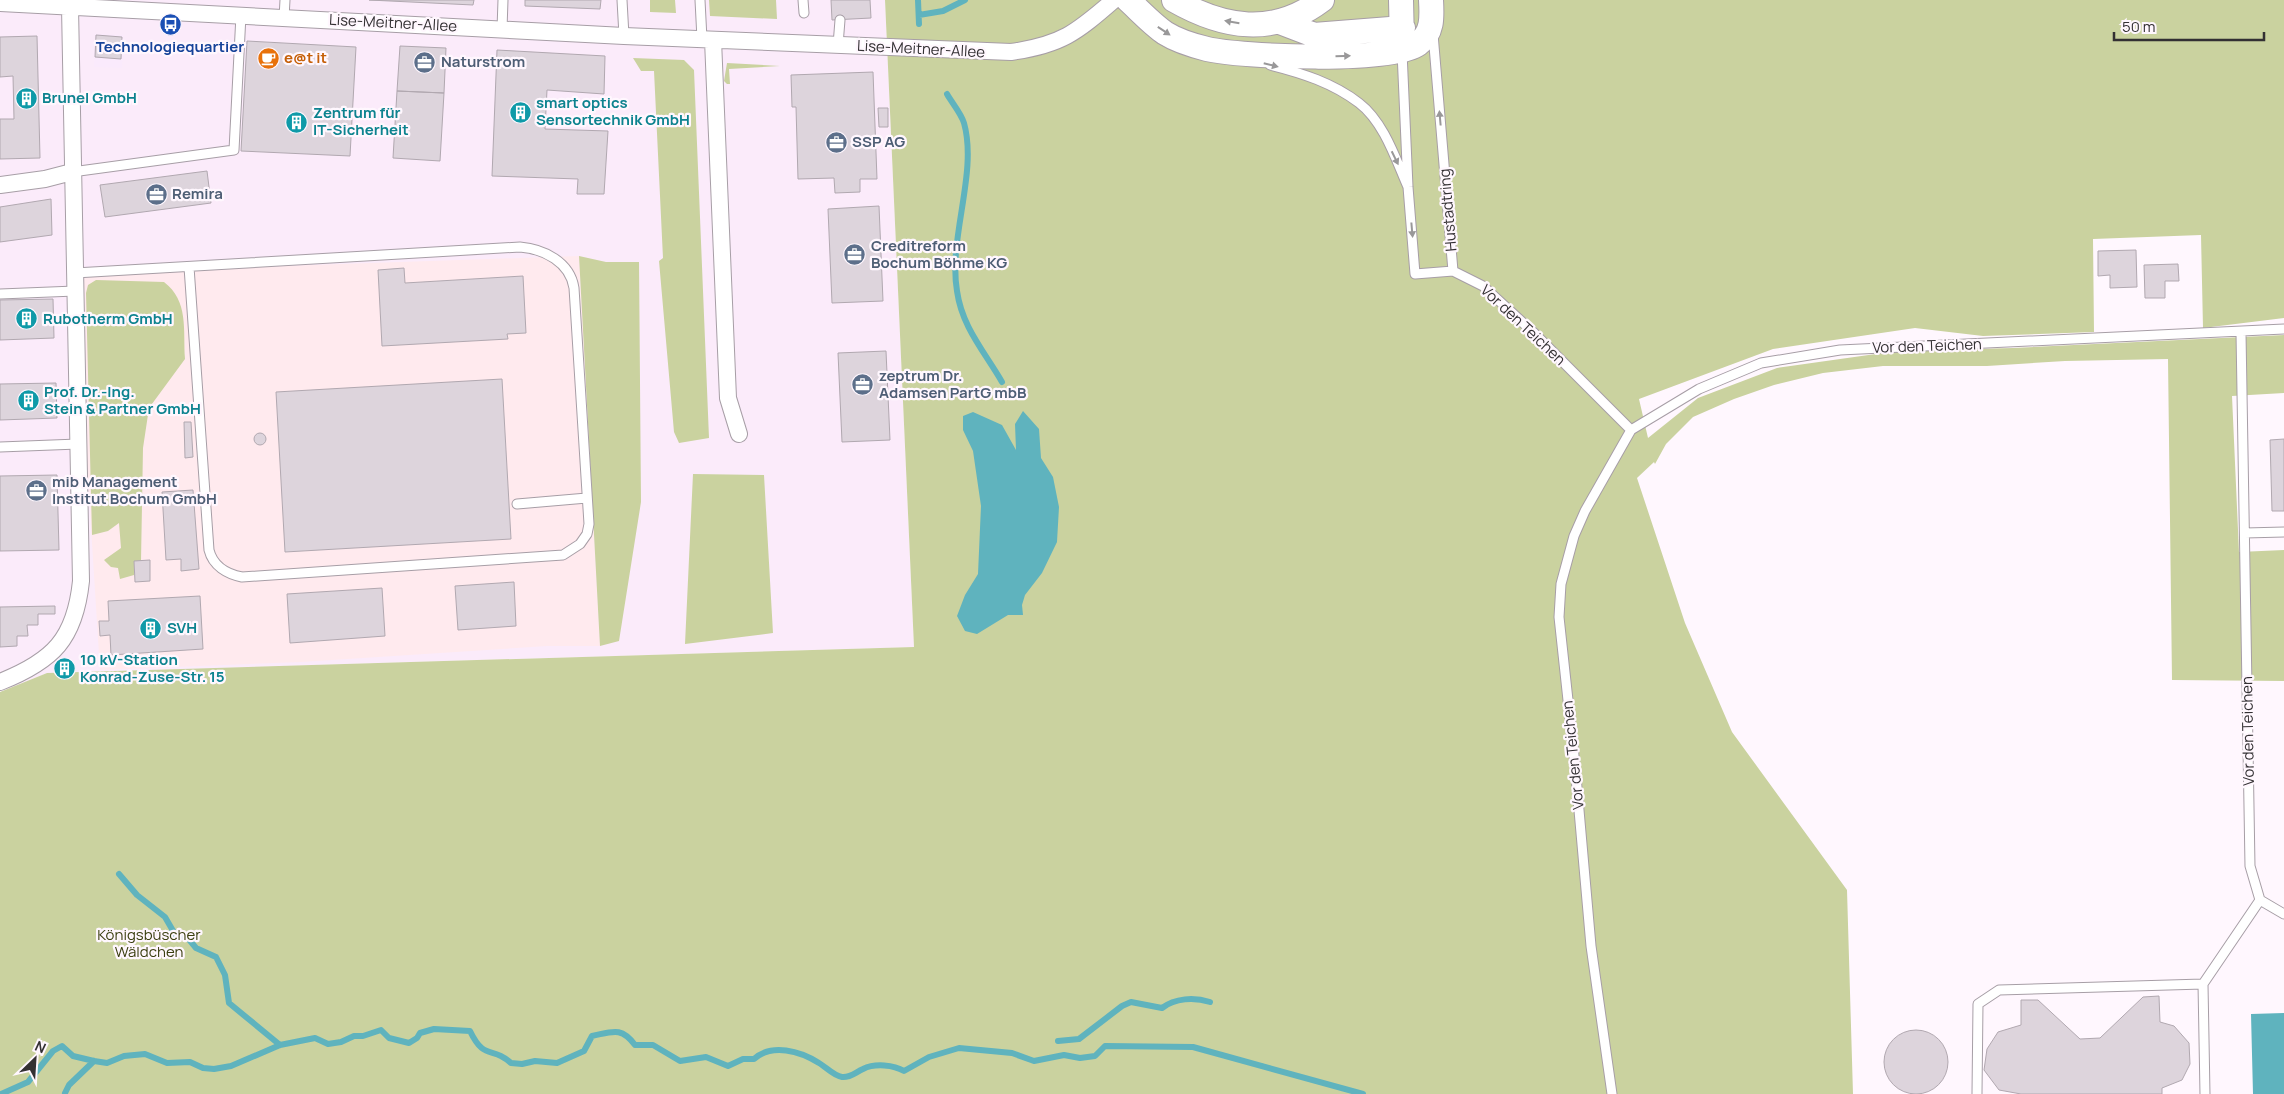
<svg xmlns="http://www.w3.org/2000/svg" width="2284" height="1094" font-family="Manrope,sans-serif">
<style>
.built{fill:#fbebfa}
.industrial{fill:#faeafc}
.education{fill:#ffeaee}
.green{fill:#cad29f}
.water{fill:#5fb3be}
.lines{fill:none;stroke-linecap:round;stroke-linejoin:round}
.stream{stroke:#5fb3be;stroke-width:6}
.building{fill:#ddd4dc;stroke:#b1a8b0}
.lane-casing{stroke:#a79ea6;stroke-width:11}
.street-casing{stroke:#a79ea6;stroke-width:18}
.secondary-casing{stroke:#a79ea6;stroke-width:26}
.lane{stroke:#fff;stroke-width:9}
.street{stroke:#fff;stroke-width:16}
.secondary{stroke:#fff;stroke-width:24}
.oneway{fill:#999899}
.labels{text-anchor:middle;stroke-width:4.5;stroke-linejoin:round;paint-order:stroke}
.street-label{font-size:15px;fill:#333033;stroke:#fff7fe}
.transit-label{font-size:15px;font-weight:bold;fill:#164399;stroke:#fff7fe}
.food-label{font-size:15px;font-weight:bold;fill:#c56008;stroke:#fff7fe;text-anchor:start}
.service-label{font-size:15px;font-weight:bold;fill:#4e5e75;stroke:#fff7fe;text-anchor:start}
.culture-label{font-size:15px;font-weight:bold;fill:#0d838f;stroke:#fff7fe;text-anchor:start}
.park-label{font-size:15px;fill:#3b3f10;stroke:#fff7fe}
</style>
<rect width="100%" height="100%" fill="#fff7fe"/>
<path class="built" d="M 0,0 L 885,0 L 914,647 L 47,673 L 6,690 L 0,680 Z"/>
<path class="industrial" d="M 95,34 L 123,35 L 122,68 L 94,67 Z"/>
<path class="education" d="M 579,256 L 600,646 L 547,646 L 301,662 L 100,670 L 75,273 Z"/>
<path class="green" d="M 650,0 L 675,0 L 676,13 L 650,12 Z
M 709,0 L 776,0 L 777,19 L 710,16 Z
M 885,0 L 2284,0 L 2284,318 L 2203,328 L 2201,235 L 2093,239 L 2094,332 L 1983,336 L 1915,328 L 1773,349 L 1639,399 L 1648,438 L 1698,398 L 1777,368 L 1897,351 L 2013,348 L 2284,335 L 2284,393 L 2232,396 L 2239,552 L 2284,550 L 2284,681 L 2172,680 L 2168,359 L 2065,361 L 1987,366 L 1883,366 L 1823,373 L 1774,385 L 1734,399 L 1693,417 L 1666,444 L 1655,464 L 1654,462 L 1637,478 L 1685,623 L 1732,732 L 1847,890 L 1853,1094 L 0,1094 L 0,692 L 47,673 L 914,647 Z
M 633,58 L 684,60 L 694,70 L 709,438 L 679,443 L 674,432 L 659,261 L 663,258 L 654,71 L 641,71 Z
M 727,63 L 780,66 L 729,69 L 730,84 L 727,84 L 724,81 Z
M 579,256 L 606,262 L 639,262 L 641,502 L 619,641 L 600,646 Z
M 96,280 L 164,282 C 189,301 183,330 185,359 L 149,408 L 143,448 L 141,561 L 134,561 L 134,575 L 120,579 L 118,568 L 111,567 L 104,560 L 121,548 L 119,523 L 108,531 L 92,535 L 86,293 L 88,285 Z
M 693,474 L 764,475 L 773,633 L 685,644 Z"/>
<path class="water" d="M 1023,411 L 1039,429 L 1041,458 L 1053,477 L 1059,507 L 1057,542 L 1042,573 L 1025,595 L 1022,605 L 1023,615 L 1008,615 L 977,634 L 965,631 L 957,616 L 965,595 L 978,574 L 981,506 L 973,451 L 963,430 L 963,416 L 973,412 L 1002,425 L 1016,450 L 1015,424 Z
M 2284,1013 L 2284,1094 L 2253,1094 L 2251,1014 Z"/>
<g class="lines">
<path class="stream" d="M 918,0 L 919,24
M 919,15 L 943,11 L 965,0
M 947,94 C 952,103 961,113 964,123 C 978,173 948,238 957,291 C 962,327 984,351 1002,382
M 119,874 L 137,895 L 165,917 L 176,936 L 187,937 L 196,948 L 216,957 L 225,975 L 229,1003 L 280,1045
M 1058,1041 L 1079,1039 L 1122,1006 L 1131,1002 L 1162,1008 C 1175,998 1194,997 1210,1002
M 65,1093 L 69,1085 L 94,1061
M 1,1094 L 28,1082 L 53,1051 L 62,1046 L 73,1056 L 94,1061 L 107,1063 L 124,1056 L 145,1054 L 167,1063 L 190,1062 L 203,1068 L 214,1069 L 231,1066 L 280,1045 L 315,1038 L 328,1044 L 341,1042 L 354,1036 L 363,1036 L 381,1030 L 389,1038 L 409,1043 L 417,1038 L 420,1033 L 434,1029 L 470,1031 C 485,1062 492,1045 511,1063 L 522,1064 L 535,1061 L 557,1063 L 584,1051 L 592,1036 C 612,1032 621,1026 635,1045 L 653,1045 L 680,1061 L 706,1057 L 728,1066 L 743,1059 L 754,1059 C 772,1043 800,1051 819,1063 C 826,1067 834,1076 842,1077 C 850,1078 856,1072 863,1069 C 875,1063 894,1065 904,1071 L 929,1057 L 959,1048 L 1012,1053 L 1034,1061 L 1064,1055 L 1080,1058 L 1095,1056 L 1105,1046 L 1193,1047 L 1363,1094"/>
</g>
<path class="building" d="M 369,0 L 474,0 L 473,5 Z
M 525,0 L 601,0 L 600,9 L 525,6 Z
M 831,0 L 870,0 L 871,18 L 832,20 Z
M 96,35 L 122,37 L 121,59 L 95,57 Z
M 37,36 L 40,158 L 0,159 L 0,119 L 14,119 L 13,76 L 0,77 L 0,37 Z
M 247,41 L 356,47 L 350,156 L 241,151 Z
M 400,46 L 446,48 L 444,93 L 397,91 Z
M 497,50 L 605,56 L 604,94 L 547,90 L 545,129 L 608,131 L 604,194 L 577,194 L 578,179 L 492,176 Z
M 873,72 L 877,179 L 860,179 L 860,192 L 835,193 L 834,178 L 798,179 L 796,107 L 792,107 L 791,75 Z
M 397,91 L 444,93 L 440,161 L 393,158 Z
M 878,108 L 888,108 L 888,127 L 879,127 Z
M 207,171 L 211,203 L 105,217 L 100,185 Z
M 51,199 L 52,235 L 0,242 L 0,207 Z
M 879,206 L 883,301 L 832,303 L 828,209 Z
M 2136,250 L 2137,287 L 2110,288 L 2110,275 L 2098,276 L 2098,251 Z
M 2178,264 L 2179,281 L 2165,281 L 2165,298 L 2145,298 L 2144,265 Z
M 404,268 L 405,283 L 523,276 L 526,333 L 507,334 L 508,339 L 382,346 L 378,270 Z
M 53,299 L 54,338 L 0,340 L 0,300 Z
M 886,351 L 890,440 L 842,442 L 838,353 Z
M 502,379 L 511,539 L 285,552 L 276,392 Z
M 56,383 L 57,418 L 0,420 L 0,384 Z
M 184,422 L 191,422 L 193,457 L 185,458 Z
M254 439a6 6 0 1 1 12 0a6 6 0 1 1-12 0Z
M 2284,439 L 2284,511 L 2272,511 L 2270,440 Z
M 57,475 L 59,550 L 0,551 L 0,476 Z
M 193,490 L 199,569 L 181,571 L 181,559 L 166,560 L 162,492 Z
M 150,560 L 150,581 L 135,582 L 134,561 Z
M 514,582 L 516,626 L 458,630 L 455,586 Z
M 382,588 L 385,636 L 290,643 L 287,594 Z
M 200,596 L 203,649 L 111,655 L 110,635 L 100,636 L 99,621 L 109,621 L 108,601 Z
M 55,606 L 55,614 L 38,614 L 38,625 L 27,625 L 28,636 L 17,636 L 17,646 L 0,647 L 0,607 Z
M 66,664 L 69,667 L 62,673 L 60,670 Z
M 2159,996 L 2160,1022 L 2174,1026 L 2189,1043 L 2190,1064 L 2182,1080 L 2162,1088 L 2162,1094 L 2021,1094 L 1999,1090 L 1984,1070 L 1987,1049 L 1998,1032 L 2021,1025 L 2021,1000 L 2038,1000 L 2080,1039 L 2100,1038 L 2143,997 Z
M1884 1062a32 32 0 1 1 64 0a32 32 0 1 1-64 0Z"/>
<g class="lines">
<defs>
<path id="lane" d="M 622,0 L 624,36
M 700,0 L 702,39
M 803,0 L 804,13
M 284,18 L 285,0
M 502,29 L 503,0
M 1433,34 L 1453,271
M 838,45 L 840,20
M 1402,52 L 1408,187 L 1415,274 L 1453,271
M 1270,65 C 1302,73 1333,83 1359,103 C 1384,122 1396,160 1408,187
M 72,172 L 234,150 L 241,15
M 1453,271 L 1483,286 L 1533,332 L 1631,430
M 75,273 L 520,247 C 544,249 570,262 574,288 L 589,524 L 587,534 L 580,544 L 563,555 L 242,577 C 227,574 213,566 209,550 L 189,267
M 0,294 L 75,291
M 2241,333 L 2250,866 L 2260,900 L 2284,914
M 0,447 L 78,444
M 517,504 L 587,498
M 2245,533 L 2284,532
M 2203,984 L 2205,1094
M 1612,1094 L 1591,946 L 1575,765 L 1559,617 L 1561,584 L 1574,536 L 1585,511 L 1631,430 L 1699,389 L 1761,363 L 1840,350 L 2284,329
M 1977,1094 L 1978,1004 L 1999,990 L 2203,984 L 2260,900"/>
<path id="street" d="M 0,3 L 624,36 L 1011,52 C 1061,45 1076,33 1114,0
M 713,40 L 728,398 L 739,434
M 0,185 L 45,179 L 72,172
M 0,682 C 53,661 75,639 81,581 L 70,7"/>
<path id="secondary" d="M 1128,0 C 1140,11 1152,24 1165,33 C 1176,40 1195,46 1207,49 C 1241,57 1392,63 1418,44 C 1433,33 1432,17 1431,0
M 1174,0 C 1223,28 1273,37 1322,0
M 1401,0 L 1402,43
M 1280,22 L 1314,35 L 1403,28"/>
</defs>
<use href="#lane" class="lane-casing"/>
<use href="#street" class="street-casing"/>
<use href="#secondary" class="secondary-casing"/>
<use href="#lane" class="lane"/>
<use href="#street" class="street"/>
<use href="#secondary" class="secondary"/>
</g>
<defs><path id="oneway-solid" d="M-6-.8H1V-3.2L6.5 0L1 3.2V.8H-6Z" transform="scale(1.25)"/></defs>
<g class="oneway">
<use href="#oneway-solid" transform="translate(1232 22) rotate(-170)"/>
<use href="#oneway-solid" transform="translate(1164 31) rotate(34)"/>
<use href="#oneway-solid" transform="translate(1343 56) rotate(-2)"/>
<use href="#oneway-solid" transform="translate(1271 65) rotate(14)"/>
<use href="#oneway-solid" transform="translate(1440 118) rotate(-95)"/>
<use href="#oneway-solid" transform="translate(1395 158) rotate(64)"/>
<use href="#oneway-solid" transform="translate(1412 230) rotate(85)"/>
</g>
<defs>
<symbol id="bus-disc" viewBox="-11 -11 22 22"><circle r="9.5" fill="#1a4fb4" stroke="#fff7fe"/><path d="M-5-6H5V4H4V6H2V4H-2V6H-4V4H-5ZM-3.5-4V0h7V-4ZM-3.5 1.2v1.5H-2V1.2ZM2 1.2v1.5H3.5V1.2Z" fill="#fff"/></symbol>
<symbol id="cafe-disc" viewBox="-11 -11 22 22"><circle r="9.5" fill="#e8710a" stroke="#fff7fe"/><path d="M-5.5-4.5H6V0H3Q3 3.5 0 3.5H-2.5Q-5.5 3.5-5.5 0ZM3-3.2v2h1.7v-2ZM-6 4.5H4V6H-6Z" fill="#fff"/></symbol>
<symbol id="office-disc" viewBox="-11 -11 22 22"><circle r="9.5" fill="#5c6f8a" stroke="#fff7fe"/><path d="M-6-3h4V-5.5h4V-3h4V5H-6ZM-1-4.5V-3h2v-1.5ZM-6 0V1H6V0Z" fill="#fff"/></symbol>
<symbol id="building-disc" viewBox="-11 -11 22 22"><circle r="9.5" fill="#0f9aa8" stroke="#fff7fe"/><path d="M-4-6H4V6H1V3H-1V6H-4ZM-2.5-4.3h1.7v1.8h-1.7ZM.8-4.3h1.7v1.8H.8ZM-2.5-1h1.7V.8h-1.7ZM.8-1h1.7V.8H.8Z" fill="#fff"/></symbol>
</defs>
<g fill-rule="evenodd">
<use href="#bus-disc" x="158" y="12" width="25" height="25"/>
<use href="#cafe-disc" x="256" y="46" width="25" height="25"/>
<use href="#office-disc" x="412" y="50" width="25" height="25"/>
<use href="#building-disc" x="14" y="86" width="25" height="25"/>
<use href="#building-disc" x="508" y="100" width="25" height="25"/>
<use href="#building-disc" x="284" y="110" width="25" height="25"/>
<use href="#office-disc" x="824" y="130" width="25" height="25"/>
<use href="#office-disc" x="144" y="182" width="25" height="25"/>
<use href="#office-disc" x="842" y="242" width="25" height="25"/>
<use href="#building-disc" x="14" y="306" width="25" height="25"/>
<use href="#office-disc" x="850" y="372" width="25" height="25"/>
<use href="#building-disc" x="16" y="388" width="25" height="25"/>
<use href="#office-disc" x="24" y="478" width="25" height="25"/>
<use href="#building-disc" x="138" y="616" width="25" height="25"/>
<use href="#building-disc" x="52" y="656" width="25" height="25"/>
</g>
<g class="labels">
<g class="street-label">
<text transform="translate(393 23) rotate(3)" y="5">Lise-Meitner-Allee</text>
<text transform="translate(921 49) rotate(3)" y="5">Lise-Meitner-Allee</text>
<text transform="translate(1448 210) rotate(-95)" y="5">Hustadtring</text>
<text transform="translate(1523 325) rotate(43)" y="5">Vor den Teichen</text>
<text transform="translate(1927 346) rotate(-2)" y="5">Vor den Teichen</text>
<text transform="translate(2248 731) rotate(-91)" y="5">Vor den Teichen</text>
<text transform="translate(1573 755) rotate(-96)" y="5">Vor den Teichen</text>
</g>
<g class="transit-label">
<text x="170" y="52">Technologiequartier</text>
</g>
<g class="food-label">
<text x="284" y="63">e@t it</text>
</g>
<g class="service-label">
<text x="441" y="67">Naturstrom</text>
<text x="852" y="147">SSP AG</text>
<text x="172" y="199">Remira</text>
<text x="871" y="251">Creditreform<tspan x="871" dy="17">Bochum Böhme KG</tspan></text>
<text x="879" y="381">zeptrum Dr.<tspan x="879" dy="17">Adamsen PartG mbB</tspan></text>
<text x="52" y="487">mib Management<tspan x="52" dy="17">Institut Bochum GmbH</tspan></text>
</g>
<g class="culture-label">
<text x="42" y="103">Brunel GmbH</text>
<text x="536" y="108">smart optics<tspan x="536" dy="17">Sensortechnik GmbH</tspan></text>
<text x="313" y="118">Zentrum für<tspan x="313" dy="17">IT-Sicherheit</tspan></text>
<text x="43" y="324">Rubotherm GmbH</text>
<text x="44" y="397">Prof. Dr.-Ing.<tspan x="44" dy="17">Stein &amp; Partner GmbH</tspan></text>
<text x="167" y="633">SVH</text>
<text x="80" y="665">10 kV-Station<tspan x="80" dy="17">Konrad-Zuse-Str. 15</tspan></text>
</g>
<g class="park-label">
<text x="149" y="940">Königsbüscher<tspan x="149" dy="17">Wäldchen</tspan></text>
</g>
</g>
<g transform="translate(35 1059) rotate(25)" stroke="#fff7fe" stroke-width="4" paint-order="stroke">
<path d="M0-4L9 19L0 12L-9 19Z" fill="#333033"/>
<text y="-8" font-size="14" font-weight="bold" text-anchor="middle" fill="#333033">N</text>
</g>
<path d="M2114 32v8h150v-8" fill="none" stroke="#333033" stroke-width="2.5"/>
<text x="2122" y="32" font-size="15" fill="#333033" stroke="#fff7fe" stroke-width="4" paint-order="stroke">50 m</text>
</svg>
